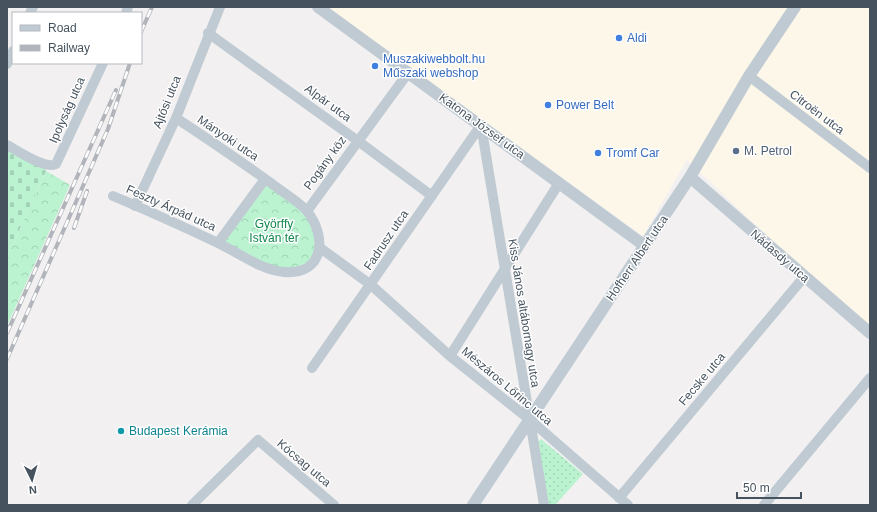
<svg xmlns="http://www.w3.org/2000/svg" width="877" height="512" font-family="Arial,sans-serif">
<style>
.commercial{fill:#fdf7e9}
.grass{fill:url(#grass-dots)}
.forest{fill:url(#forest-crowns)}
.cemetery{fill:url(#cemetery-stones)}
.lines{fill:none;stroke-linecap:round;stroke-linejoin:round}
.minor{stroke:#bfcad3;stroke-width:10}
.tertiary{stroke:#bfcad3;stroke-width:12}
.rail-casing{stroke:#b1b5bb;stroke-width:4}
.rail{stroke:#fff;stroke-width:2.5;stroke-dasharray:8;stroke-linecap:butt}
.shop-dot{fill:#3f7fe0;stroke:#fff;stroke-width:1.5}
.service-dot{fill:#5c6f8a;stroke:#fff;stroke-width:1.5}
.culture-dot{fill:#0f9aa8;stroke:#fff;stroke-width:1.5}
.labels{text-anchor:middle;stroke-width:3;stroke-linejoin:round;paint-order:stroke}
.shop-label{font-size:12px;fill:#366cbe;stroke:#fff;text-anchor:start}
.street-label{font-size:12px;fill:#46535f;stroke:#fff}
.service-label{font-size:12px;fill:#4e5e75;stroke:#fff;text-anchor:start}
.park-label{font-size:12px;fill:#10874c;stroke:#fff}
.culture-label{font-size:12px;fill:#0d838f;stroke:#fff;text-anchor:start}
</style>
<defs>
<pattern id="grass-dots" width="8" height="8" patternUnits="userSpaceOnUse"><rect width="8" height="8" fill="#bbf3d1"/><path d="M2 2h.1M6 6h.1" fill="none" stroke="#a2d2b6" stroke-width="1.8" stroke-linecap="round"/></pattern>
<pattern id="forest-crowns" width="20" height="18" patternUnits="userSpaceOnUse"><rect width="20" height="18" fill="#bbf3d1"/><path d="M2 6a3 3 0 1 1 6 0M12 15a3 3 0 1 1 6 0" fill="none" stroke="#a2d2b6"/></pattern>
<pattern id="cemetery-stones" width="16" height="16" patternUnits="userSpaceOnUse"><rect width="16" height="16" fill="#bbf3d1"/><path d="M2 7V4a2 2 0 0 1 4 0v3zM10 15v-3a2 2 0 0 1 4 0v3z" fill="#a2d2b6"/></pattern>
</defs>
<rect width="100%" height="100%" fill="#f2f0f0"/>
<path class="commercial" d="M 327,7 L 870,7 L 870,327 L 836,301 L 687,160 L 643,236 Z"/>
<path class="grass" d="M 541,439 L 583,474 L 555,505 L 549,505 L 537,443 Z"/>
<path class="forest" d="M 46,171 L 70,185 L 7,326 L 7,257 Z
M 265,179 L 313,222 L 316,259 L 285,272 L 218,243 Z"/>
<path class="cemetery" d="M 7,144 L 44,163 L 46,171 L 7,257 Z"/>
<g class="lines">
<path class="minor" d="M 30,13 L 33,7
M 126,13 L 128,7
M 208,33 L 358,141 L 432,196
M 7,64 L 13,51
M 749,76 L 870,168
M 481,125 L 544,505
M 7,145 C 18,151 46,170 56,164 L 103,63
M 113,196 C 149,211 184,227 218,243 C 239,253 261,270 284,272 C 325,275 327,236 307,211 C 297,200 282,192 271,183 C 240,161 208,139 176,118
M 135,206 L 176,118 L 220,7
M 307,211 L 408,73
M 218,243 L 265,179
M 319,247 L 371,285 L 450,356 L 529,419 L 628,505
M 450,356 L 559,183
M 312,368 L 481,125
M 619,498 L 804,277
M 192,505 L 258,440 L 334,505
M 764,505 L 870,378"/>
<path class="tertiary" d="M 318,7 L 645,246
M 690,177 L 870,333
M 473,505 L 690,177 L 749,76 L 795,7"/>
<defs>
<path id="rail" d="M 141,32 L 152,7
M 74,228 L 87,191
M 7,333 L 116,90
M 7,359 L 108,129 L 130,63"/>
</defs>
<use href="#rail" class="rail-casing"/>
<use href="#rail" class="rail"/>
</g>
<g class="shop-dot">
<circle cx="619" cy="38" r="4"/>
<circle cx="375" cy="66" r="4"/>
<circle cx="548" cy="105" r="4"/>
<circle cx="598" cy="153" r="4"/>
</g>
<circle class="service-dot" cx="736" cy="151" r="4"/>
<circle class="culture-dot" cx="121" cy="431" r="4"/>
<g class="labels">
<g class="shop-label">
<text x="627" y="42">Aldi</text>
<text x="383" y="63">Muszakiwebbolt.hu<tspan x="383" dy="14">Műszaki webshop</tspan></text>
<text x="556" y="109">Power Belt</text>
<text x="606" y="157">Tromf Car</text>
</g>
<g class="street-label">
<text transform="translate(167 102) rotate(-68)" y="4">Ajtósi utca</text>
<text transform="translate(328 103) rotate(36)" y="4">Alpár utca</text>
<text transform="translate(67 110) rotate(-66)" y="4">Ipolyság utca</text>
<text transform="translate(817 112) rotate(37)" y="4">Citroën utca</text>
<text transform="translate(482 126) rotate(36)" y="4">Katona József utca</text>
<text transform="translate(228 138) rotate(34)" y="4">Mányoki utca</text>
<text transform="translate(325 163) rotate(-54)" y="4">Pogány köz</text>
<text transform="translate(171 208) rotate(24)" y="4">Feszty Árpád utca</text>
<text transform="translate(386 240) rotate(-56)" y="4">Fadrusz utca</text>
<text transform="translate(780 256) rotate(41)" y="4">Nádasdy utca</text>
<text transform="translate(637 258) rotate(-56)" y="4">Hofherr Albert utca</text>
<text transform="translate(524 313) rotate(81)" y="4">Kiss János altábornagy utca</text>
<text transform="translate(702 379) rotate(-50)" y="4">Fecske utca</text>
<text transform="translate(507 386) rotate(40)" y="4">Mészáros Lőrinc utca</text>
<text transform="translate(304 463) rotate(40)" y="4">Kócsag utca</text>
</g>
<g class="service-label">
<text x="744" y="155">M. Petrol</text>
</g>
<g class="park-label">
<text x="274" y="228">Györffy<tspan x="274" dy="14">István tér</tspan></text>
</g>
<g class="culture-label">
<text x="129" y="435">Budapest Kerámia</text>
</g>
</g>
<rect width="877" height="512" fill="none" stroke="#46535f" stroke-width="16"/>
<rect x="12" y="12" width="130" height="52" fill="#ffffff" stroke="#b5babf"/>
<rect x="20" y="25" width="20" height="6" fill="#bfcad3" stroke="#b5babf"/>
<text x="48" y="32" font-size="12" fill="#46535f">Road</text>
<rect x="20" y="45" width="20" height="6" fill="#b1b5bb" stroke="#b5babf"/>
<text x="48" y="52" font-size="12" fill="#46535f">Railway</text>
<g transform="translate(32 480) rotate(175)" stroke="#ffffff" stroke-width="3" paint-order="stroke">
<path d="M0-3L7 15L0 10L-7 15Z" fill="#46535f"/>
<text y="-6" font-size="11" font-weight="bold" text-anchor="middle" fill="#46535f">N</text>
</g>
<path d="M737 492v6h64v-6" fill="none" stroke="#46535f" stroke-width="2"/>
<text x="743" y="492" font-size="12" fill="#46535f" stroke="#ffffff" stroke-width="3" paint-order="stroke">50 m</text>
</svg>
